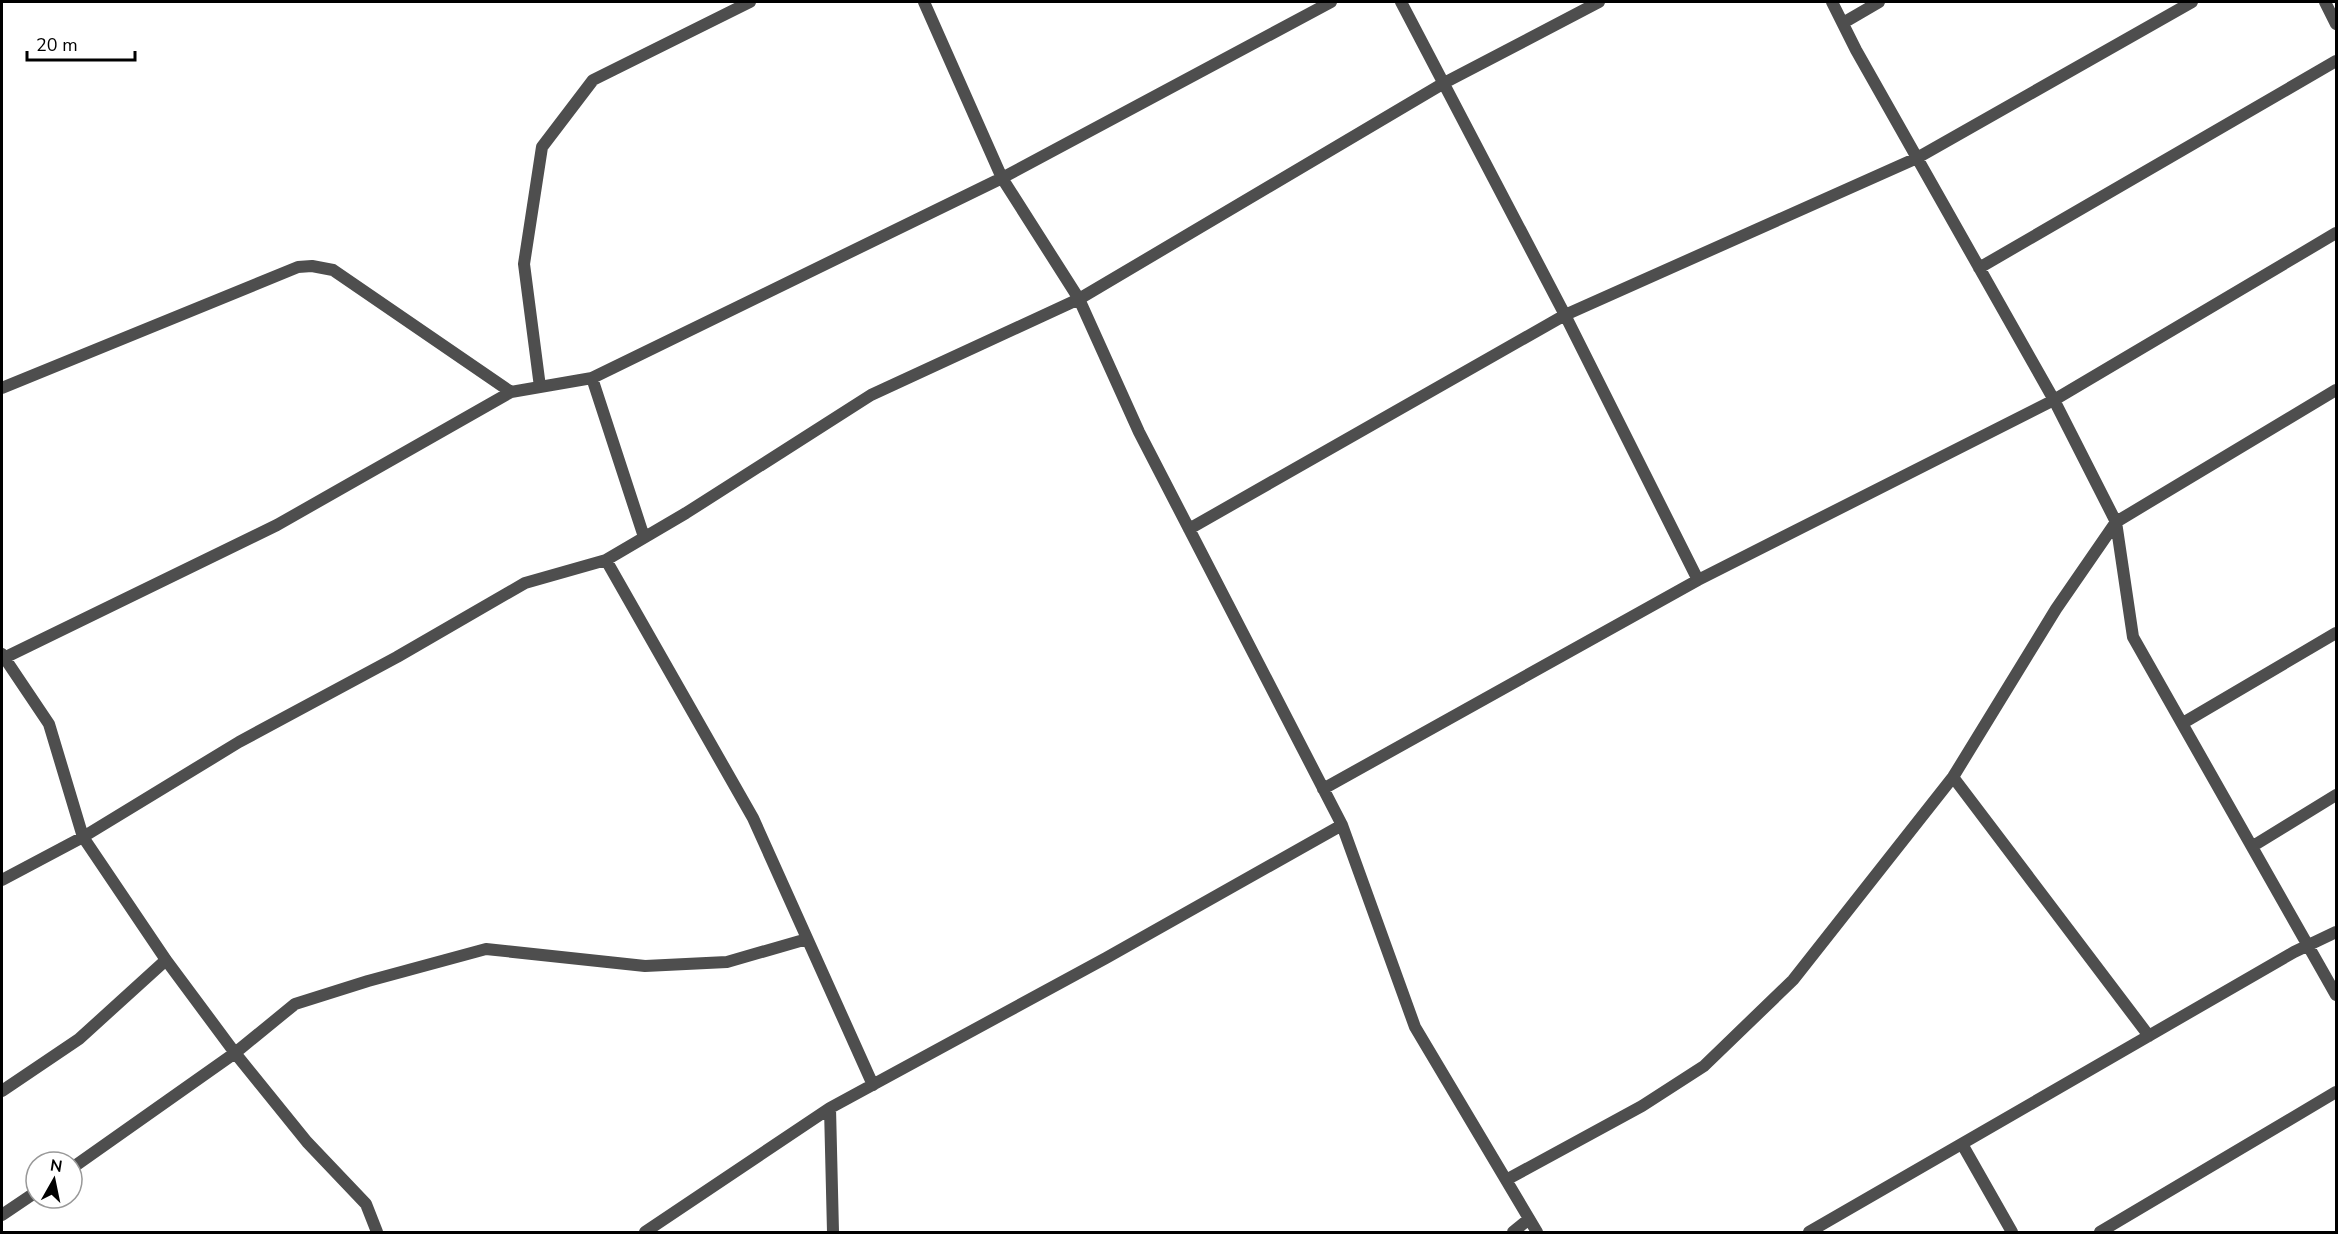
<svg xmlns="http://www.w3.org/2000/svg" width="2338" height="1234" font-family="'Nunito Sans',sans-serif">
<style>
.lines{fill:none;stroke-linecap:round;stroke-linejoin:round}
.street{stroke:#4e4e4e;stroke-width:12}
</style>
<rect width="100%" height="100%" fill="#fff"/>
<g class="lines">
<path class="street" d="M 924,2 L 1002,178 L 1079,299 L 1139,432 L 1342,825 L 1415,1027 L 1537,1232
M 1401,2 L 1565,315 L 1698,580 L 2054,400 L 2336,233
M 1832,2 L 1856,50 L 2054,400 L 2116,522 L 2133,637 L 2336,995
M 2325,2 L 2336,24
M 1843,23 L 1879,2
M 1979,268 L 2336,61
M 592,378 L 644,537
M 540,387 L 524,264 L 542,147 L 593,80 L 750,2
M 2,388 L 298,267 L 312,266 L 333,270 L 511,392 L 592,378 L 1002,178 L 1331,2
M 1189,529 L 1565,315 L 1917,158 L 2192,2
M 606,560 L 753,818 L 873,1085
M 2,654 L 49,724 L 83,837 L 166,960 L 235,1053 L 307,1142 L 366,1204 L 377,1232
M 6,657 L 277,525 L 511,392
M 2183,723 L 2336,633
M 1953,777 L 2149,1036
M 1323,789 L 1698,580
M 2253,846 L 2336,795
M 2,880 L 83,837 L 239,742 L 397,657 L 525,583 L 606,560 L 686,513 L 871,395 L 1079,299 L 1444,83 L 1599,2
M 2,1091 L 79,1039 L 166,960
M 830,1108 L 833,1232
M 1962,1144 L 2012,1232
M 72,1168 L 235,1053 L 295,1004 L 368,981 L 486,949 L 645,966 L 727,962 L 807,939
M 1506,1180 L 1642,1106 L 1704,1066 L 1793,980 L 1953,777 L 2056,609 L 2116,522 L 2336,390
M 2,1215 L 36,1192
M 645,1232 L 830,1108 L 1106,958 L 1342,825
M 1513,1232 L 1529,1219
M 1809,1232 L 2294,952 L 2336,932
M 2100,1232 L 2336,1092"/>
</g>
<rect width="2338" height="1234" fill="none" stroke="#000000" stroke-width="6"/>
<g transform="translate(54 1180) rotate(9)"><circle r="28" fill="#ffffff" stroke="#999999" stroke-width="1.5"/>
<path d="M0-4.5L10 22L0 15L-10 22Z" fill="#000000"/>
<text y="-9" font-size="16" font-weight="bold" text-anchor="middle" fill="#000000">N</text>
</g>
<path d="M27 51v9h108v-9" fill="none" stroke="#000000" stroke-width="3"/>
<text x="36" y="51" font-size="18" fill="#000000" stroke="#ffffff" stroke-width="4.5" paint-order="stroke">20 m</text>
</svg>
